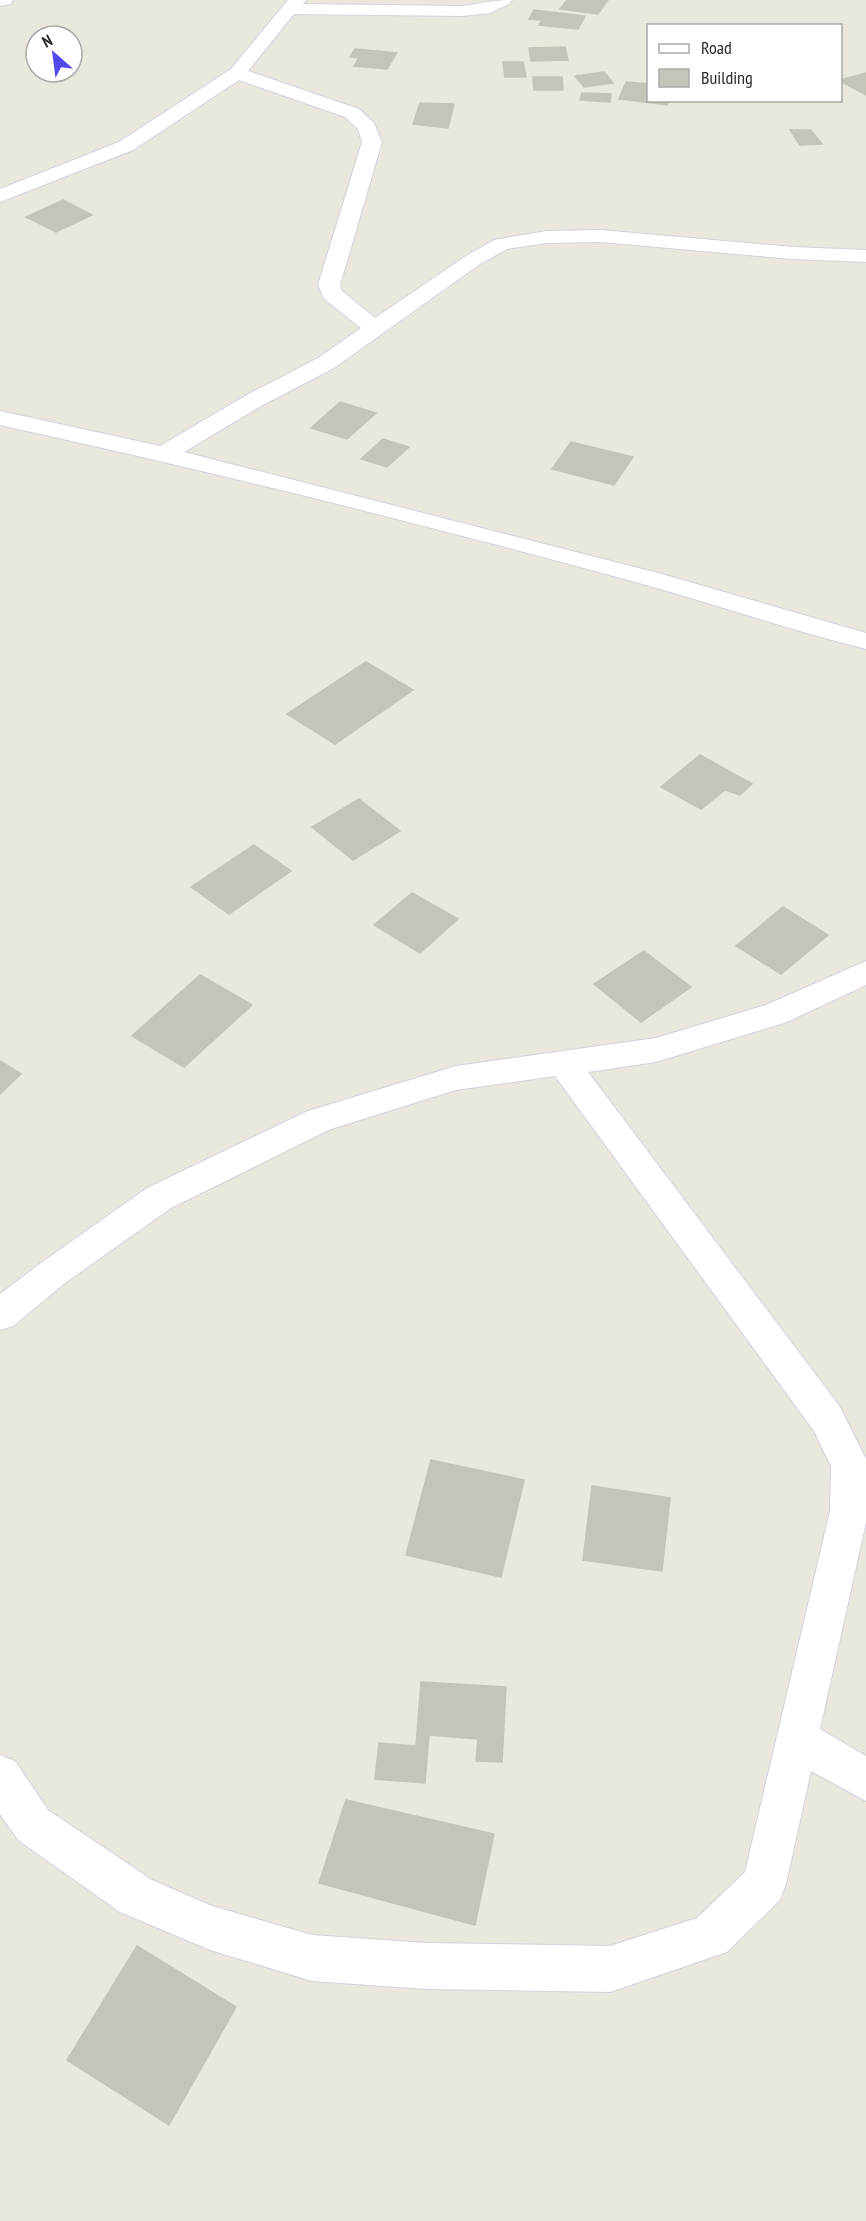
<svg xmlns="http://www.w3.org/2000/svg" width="866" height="2221" font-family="'PT Sans Narrow',sans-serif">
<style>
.building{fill:#c5c4bb;stroke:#c5c3b6;stroke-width:1.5}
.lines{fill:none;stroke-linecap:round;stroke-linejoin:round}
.street-casing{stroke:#d2d1e0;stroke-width:2}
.street{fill:#fff;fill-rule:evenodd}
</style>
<rect width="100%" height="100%" fill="#eae7dc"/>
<path class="building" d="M 567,0 L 608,0 L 598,14 L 560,9 Z
M 534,10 L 585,16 L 578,29 L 539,25 L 542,20 L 529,19 Z
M 565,47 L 568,60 L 531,61 L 529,48 Z
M 355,49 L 397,53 L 387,69 L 354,66 L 359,58 L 350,57 Z
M 503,62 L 523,62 L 526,77 L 505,77 Z
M 604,72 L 613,83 L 584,87 L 575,76 Z
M 866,73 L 866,95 L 840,81 L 840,80 Z
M 533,77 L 562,77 L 563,90 L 534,90 Z
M 626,82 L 648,84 L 648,100 L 669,100 L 667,105 L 619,99 Z
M 582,93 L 611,94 L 610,102 L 580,100 Z
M 420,103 L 454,104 L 448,128 L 413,124 Z
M 790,130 L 811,130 L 822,144 L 800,145 Z
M 63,200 L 92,215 L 56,232 L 26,217 Z
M 340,402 L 376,413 L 347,439 L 311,428 Z
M 383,439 L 409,447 L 387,467 L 361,459 Z
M 571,442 L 633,457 L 614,485 L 552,469 Z
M 366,662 L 413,690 L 335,744 L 287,714 Z
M 700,755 L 752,784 L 740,795 L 725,790 L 701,809 L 661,787 Z
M 359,799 L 400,831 L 353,860 L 312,827 Z
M 254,845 L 291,871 L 229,914 L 191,887 Z
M 412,893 L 458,919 L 420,953 L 374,925 Z
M 783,907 L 828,935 L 781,974 L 736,946 Z
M 644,951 L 691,987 L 641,1022 L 594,984 Z
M 200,975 L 252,1005 L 184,1067 L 132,1036 Z
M 0,1061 L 21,1074 L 0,1094 Z
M 431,1460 L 524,1480 L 501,1577 L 406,1555 Z
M 592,1486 L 670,1498 L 662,1571 L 583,1560 Z
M 421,1682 L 506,1687 L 502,1762 L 476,1761 L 478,1739 L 429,1735 L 425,1783 L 375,1779 L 379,1743 L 416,1746 Z
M 346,1800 L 494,1834 L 475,1925 L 319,1883 Z
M 137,1946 L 236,2007 L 169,2125 L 67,2060 Z"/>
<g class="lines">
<defs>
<path id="street" d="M 0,0 L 13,0 L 10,4 L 0,6 Z
M 288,0 L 306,0 L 303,4 L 462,6 C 479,4 494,0 512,0 L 509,4 L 490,13 L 462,16 L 294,14 L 248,71 L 359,109 L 374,123 L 382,142 L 340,285 L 342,291 L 375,318 L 466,256 L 494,240 L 547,231 L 601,230 L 792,247 L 866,250 L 866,262 L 792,259 L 601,242 L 547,243 L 507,249 L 480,264 L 334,368 L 261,406 L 184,452 L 658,573 L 866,633 L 866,649 C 790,630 715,604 639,583 C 428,525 214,472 0,425 L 0,411 L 160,446 L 245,396 L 318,358 L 361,328 L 324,299 L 318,285 L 362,142 L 358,129 L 345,117 L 239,80 L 133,150 L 0,202 L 0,189 L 119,142 L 231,69 Z
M 866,961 L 866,985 L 787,1022 L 656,1062 L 588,1072 L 840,1407 L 866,1459 L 866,1522 L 820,1729 L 866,1756 L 866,1801 L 811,1771 L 786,1884 L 780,1900 L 727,1952 L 610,1992 L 426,1989 L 312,1981 L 210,1950 L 120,1912 L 18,1840 L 0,1814 L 0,1755 L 15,1761 L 48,1810 L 152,1880 L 212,1906 L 312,1935 L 426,1943 L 610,1946 L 697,1918 L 745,1872 L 830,1511 L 831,1466 L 814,1431 L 555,1076 L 456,1090 L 331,1129 L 171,1208 L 65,1283 L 13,1326 L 0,1330 L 0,1294 L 41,1263 L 147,1188 L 308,1111 L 456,1066 L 656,1038 L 766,1005 Z"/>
</defs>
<use href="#street" class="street-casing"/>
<use href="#street" class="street"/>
</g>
<rect x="647" y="24" width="195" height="78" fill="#ffffff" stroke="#a9a9a9" stroke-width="1.5"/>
<rect x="659" y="44" width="30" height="9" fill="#ffffff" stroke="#a9a9a9" stroke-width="1.5"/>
<text x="701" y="54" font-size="18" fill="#292929">Road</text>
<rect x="659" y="69" width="30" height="18" fill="#c5c4bb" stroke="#a9a9a9" stroke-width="1.5"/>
<text x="701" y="84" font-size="18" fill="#292929">Building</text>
<g transform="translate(54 54) rotate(332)"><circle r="28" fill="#ffffff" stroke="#a9a9a9" stroke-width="1.5"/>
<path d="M0-4.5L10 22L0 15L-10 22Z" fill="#5248eb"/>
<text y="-9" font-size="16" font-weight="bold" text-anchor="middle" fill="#292929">N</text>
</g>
</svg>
